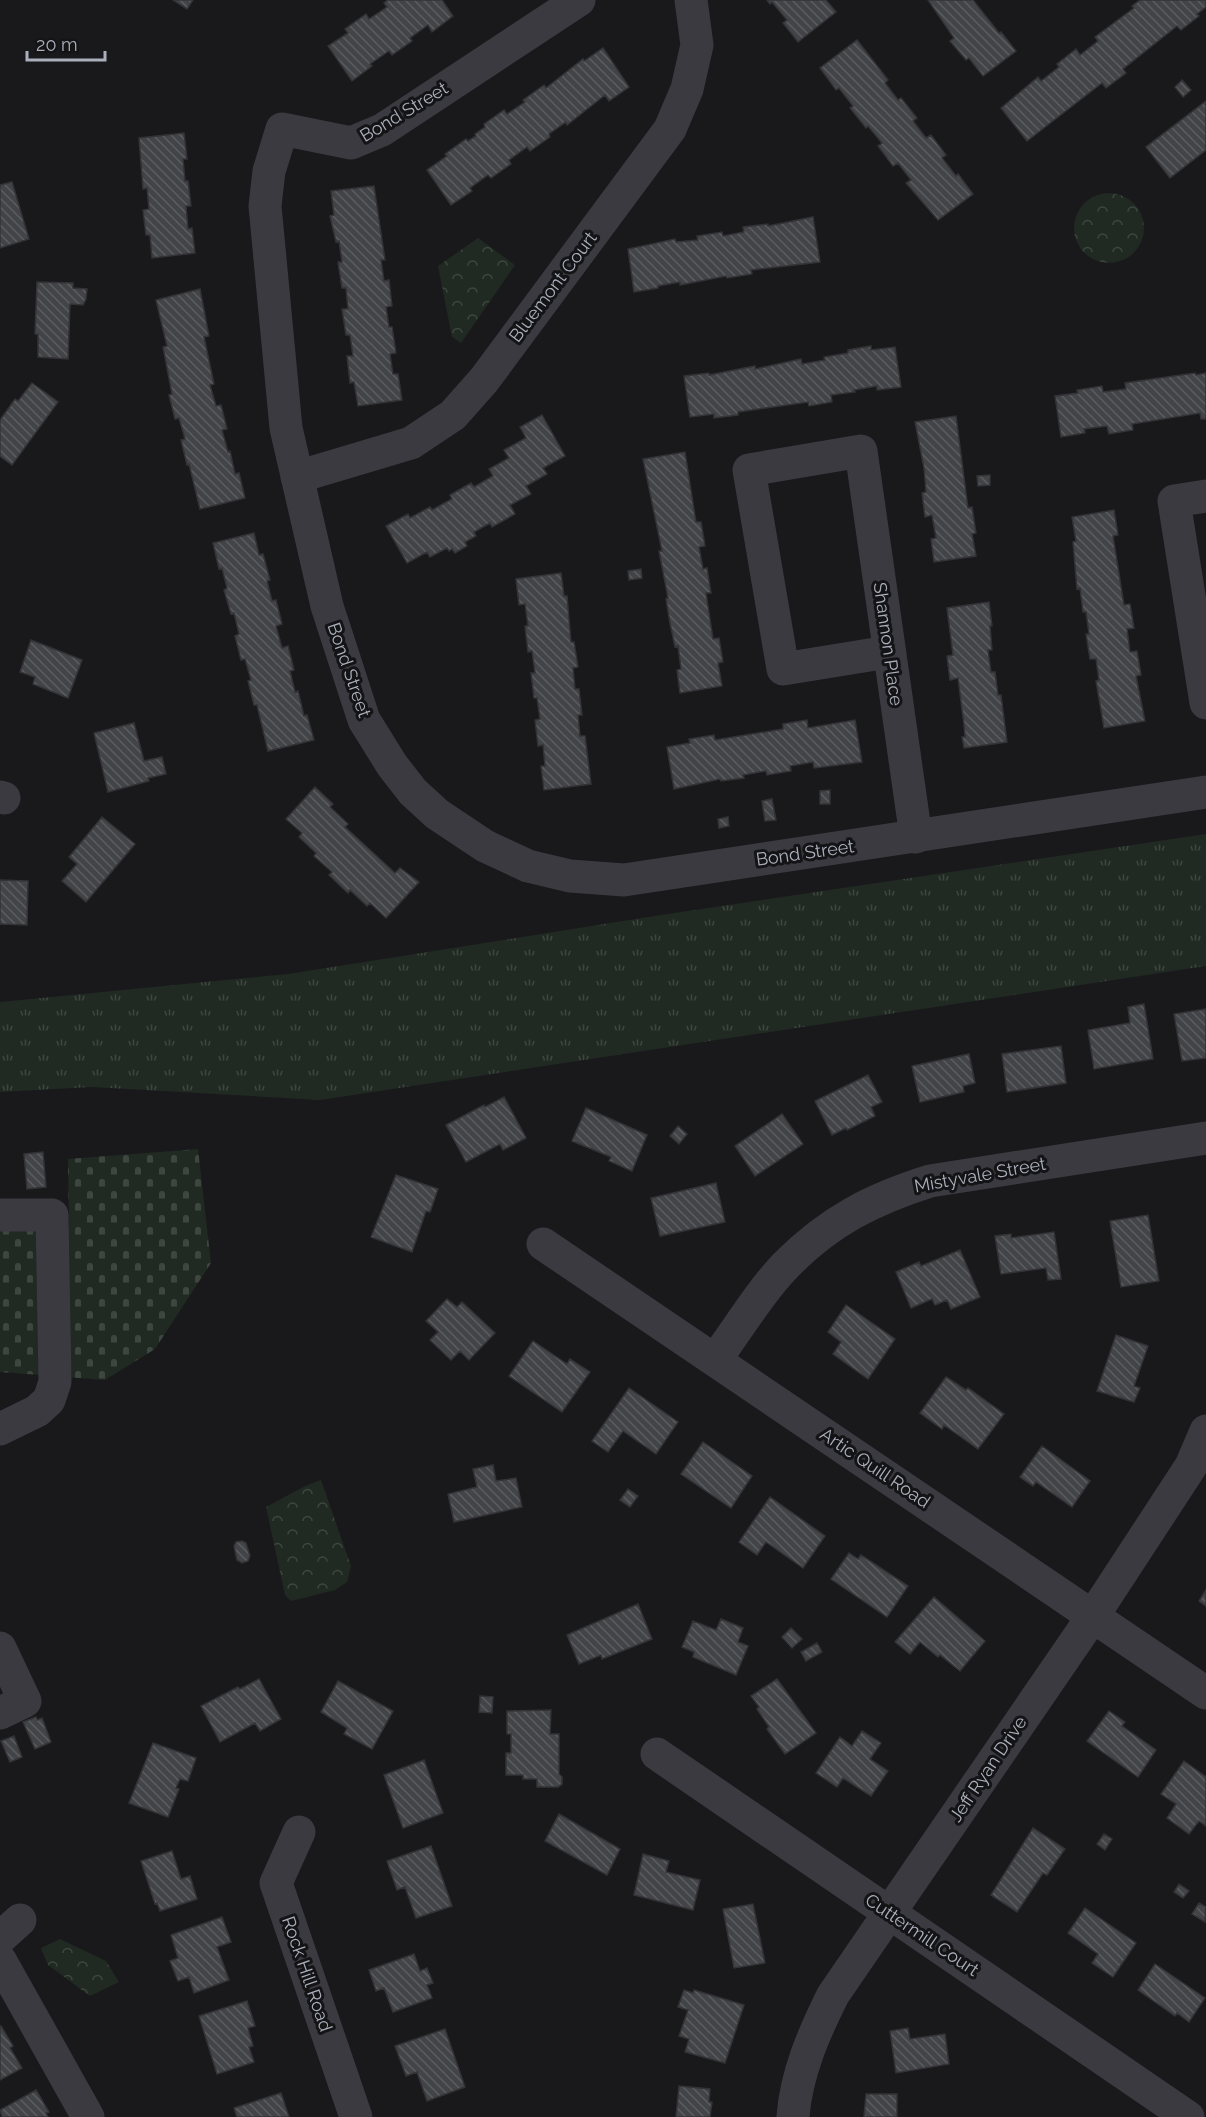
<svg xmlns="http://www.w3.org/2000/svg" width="1206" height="2117" font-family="Raleway,sans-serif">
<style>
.grass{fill:url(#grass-tufts)}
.cemetery{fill:url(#cemetery-stones)}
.park{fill:url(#park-crowns)}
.building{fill:url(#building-back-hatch);stroke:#333337;stroke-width:1.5}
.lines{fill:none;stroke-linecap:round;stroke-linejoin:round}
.minor{stroke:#3a3a40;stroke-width:33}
.labels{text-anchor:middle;stroke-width:6;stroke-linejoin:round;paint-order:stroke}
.street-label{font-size:18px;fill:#abafbb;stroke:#141416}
</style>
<defs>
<pattern id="grass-tufts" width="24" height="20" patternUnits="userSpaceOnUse" patternTransform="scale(1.5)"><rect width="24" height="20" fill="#202922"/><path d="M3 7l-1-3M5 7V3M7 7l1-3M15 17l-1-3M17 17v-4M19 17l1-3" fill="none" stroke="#3e4640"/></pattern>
<pattern id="cemetery-stones" width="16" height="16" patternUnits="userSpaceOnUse" patternTransform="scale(1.5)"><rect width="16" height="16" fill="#202922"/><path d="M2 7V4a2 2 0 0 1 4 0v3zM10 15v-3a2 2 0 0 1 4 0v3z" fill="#3e4640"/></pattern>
<pattern id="park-crowns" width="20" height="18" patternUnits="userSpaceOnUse" patternTransform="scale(1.5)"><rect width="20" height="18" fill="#202922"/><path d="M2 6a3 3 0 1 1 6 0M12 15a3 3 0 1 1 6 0" fill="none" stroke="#3e4640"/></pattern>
<pattern id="building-back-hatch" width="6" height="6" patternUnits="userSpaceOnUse" patternTransform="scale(1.5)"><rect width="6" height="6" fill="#434448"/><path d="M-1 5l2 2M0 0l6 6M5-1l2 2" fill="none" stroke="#5b5c60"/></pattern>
</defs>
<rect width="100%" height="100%" fill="#19191b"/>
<path class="grass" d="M 1206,834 L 1206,966 L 320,1100 L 92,1087 L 0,1092 L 0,1002 L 288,974 L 661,915 Z"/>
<path class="cemetery" d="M 198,1149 L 211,1263 L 155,1349 L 105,1380 L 0,1372 L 0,1230 L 69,1229 L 68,1159 Z"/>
<path class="park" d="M1074 228a35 35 0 1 1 70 0a35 35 0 1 1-70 0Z
M 478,238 L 515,265 L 461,343 L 452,337 L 438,266 Z
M 321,1480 L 351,1566 L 347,1582 L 335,1590 L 291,1601 L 285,1595 L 266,1507 L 305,1486 Z
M 60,1939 L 106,1961 L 119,1982 L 90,1996 L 48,1965 L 41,1948 Z"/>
<path class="building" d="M 173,0 L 193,0 L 187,9 Z
M 388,0 L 442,0 L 453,16 L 432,32 L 428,25 L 410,38 L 412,41 L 392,55 L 389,51 L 370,64 L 372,66 L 352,81 L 328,46 L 348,33 L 345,29 L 366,14 L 369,19 L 387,7 L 384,3 Z
M 767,0 L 826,0 L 836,12 L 798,42 L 783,23 L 787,20 L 772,2 L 770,4 Z
M 928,0 L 973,0 L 999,33 L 1001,32 L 1016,51 L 983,76 L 969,58 L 966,60 L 950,41 L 954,38 Z
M 1140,0 L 1206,0 L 1206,7 L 1197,14 L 1199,16 L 1181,30 L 1177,26 L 1123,69 L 1126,73 L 1106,88 L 1102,83 L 1027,141 L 1001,108 L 1038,77 L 1041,81 L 1059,67 L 1057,64 L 1076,49 L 1080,55 L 1098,41 L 1095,37 L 1134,8 L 1132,6 Z
M 857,40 L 888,80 L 885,83 L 898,100 L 901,98 L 917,118 L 913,121 L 926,138 L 931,135 L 946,155 L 942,158 L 956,176 L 958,174 L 973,194 L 938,220 L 906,183 L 911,180 L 898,163 L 893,166 L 878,146 L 882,143 L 868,126 L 866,128 L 850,108 L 853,106 L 839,88 L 836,90 L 820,68 Z
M 603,48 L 629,87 L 609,101 L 605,95 L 567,125 L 566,122 L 549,134 L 550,137 L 530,151 L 527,147 L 509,160 L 511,164 L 491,178 L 488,175 L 470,188 L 472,191 L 451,205 L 427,170 L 447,156 L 445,154 L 466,139 L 468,141 L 476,136 L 475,134 L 485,127 L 484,124 L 504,110 L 507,114 L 525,102 L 523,100 L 544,85 L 546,88 L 583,59 L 584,61 Z
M 1182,80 L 1191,90 L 1183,97 L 1175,87 Z
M 1206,101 L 1206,150 L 1170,178 L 1146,147 Z
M 184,133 L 187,159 L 183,159 L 185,181 L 188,181 L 191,206 L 186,206 L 188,229 L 192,228 L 195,253 L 152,258 L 150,235 L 146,235 L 143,210 L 149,209 L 147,188 L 143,189 L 139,138 Z
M 12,182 L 29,239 L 0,248 L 0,185 Z
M 374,186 L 385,260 L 381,260 L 384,281 L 389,280 L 392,306 L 386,307 L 389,327 L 392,327 L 396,353 L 390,354 L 393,374 L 398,374 L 402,400 L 358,406 L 354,382 L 350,383 L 347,356 L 353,356 L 350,335 L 346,335 L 342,309 L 348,309 L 346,288 L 342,288 L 338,262 L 342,262 L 339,241 L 336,242 L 330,216 L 334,215 L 331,191 Z
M 813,217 L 820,262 L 751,270 L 752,274 L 727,278 L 726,276 L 680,285 L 680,282 L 658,286 L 658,288 L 634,292 L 628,249 L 675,239 L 676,242 L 698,240 L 697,236 L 722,232 L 723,236 L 744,232 L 743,227 L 768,224 L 768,226 Z
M 37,282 L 73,283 L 73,288 L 87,289 L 86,299 L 83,305 L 70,304 L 68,359 L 38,357 L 38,334 L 35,334 Z
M 200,289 L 209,336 L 204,337 L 214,384 L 210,385 L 216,406 L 221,405 L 227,429 L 222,430 L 228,452 L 230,451 L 235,474 L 239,473 L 245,498 L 200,509 L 189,464 L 187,465 L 181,440 L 185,439 L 179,418 L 175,419 L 169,395 L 172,394 L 163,347 L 167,346 L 156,300 Z
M 871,346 L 871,350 L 895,347 L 901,387 L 877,390 L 877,386 L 854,390 L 855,392 L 831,395 L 832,402 L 809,406 L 808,402 L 738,412 L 738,415 L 714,418 L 714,414 L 690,417 L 684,376 L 709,373 L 709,375 L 755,366 L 755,369 L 801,359 L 802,364 L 825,360 L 824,357 L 848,353 L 848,350 Z
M 1195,373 L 1196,375 L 1206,373 L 1206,419 L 1201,419 L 1200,413 L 1132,424 L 1133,430 L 1109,434 L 1107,426 L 1084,429 L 1085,433 L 1061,437 L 1055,396 L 1078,393 L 1077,390 L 1102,386 L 1103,392 L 1126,389 L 1125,383 Z
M 32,383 L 58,402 L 12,465 L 0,456 L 0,420 L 15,399 L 18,401 Z
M 542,415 L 565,456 L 543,468 L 547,474 L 526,486 L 531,494 L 510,505 L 515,514 L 492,527 L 490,523 L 474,532 L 476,536 L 465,542 L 467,546 L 455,553 L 452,549 L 449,551 L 447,548 L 430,557 L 427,552 L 407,563 L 386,526 L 408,514 L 410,518 L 430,507 L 432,510 L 452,499 L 450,495 L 471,483 L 474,487 L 493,476 L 489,469 L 509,458 L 504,450 L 526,438 L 520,427 Z
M 956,416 L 968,508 L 972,507 L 976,533 L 972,534 L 976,556 L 934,562 L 931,539 L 936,538 L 932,515 L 925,517 L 922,493 L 926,492 L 924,468 L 915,422 Z
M 685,452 L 696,522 L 701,522 L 705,546 L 699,547 L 703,569 L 707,568 L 711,593 L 706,593 L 713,639 L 719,638 L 723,662 L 718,663 L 722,686 L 680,693 L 677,670 L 681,669 L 678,646 L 675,647 L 670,623 L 666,599 L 668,598 L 659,551 L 662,551 L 643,459 Z
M 990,475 L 990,485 L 978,486 L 977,476 Z
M 1114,510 L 1118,535 L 1113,536 L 1124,605 L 1130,604 L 1134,628 L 1127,629 L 1130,652 L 1137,651 L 1141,675 L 1136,676 L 1145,721 L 1104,728 L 1096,681 L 1099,680 L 1096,659 L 1090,659 L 1086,634 L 1089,634 L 1086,612 L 1083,612 L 1080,588 L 1077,589 L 1073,542 L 1076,541 L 1072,517 Z
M 254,533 L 259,555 L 263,554 L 270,580 L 267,581 L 272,601 L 276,600 L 282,624 L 276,626 L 282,648 L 288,646 L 294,670 L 290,671 L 295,692 L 298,691 L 304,716 L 307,715 L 314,740 L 268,751 L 257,705 L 254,705 L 248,681 L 251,680 L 245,659 L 241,660 L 235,636 L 239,634 L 234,613 L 231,614 L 224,590 L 227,588 L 222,568 L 219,569 L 213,543 Z
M 641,569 L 642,578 L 629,580 L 628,571 Z
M 561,573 L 564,596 L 567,596 L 571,642 L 574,642 L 578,667 L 573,668 L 575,689 L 579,689 L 582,715 L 578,715 L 580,736 L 585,736 L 591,784 L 544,790 L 541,766 L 545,766 L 543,745 L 538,746 L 535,720 L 540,719 L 537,698 L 534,698 L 531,673 L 535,673 L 532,651 L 528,652 L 525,626 L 528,626 L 525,604 L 519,605 L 516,579 Z
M 989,602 L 992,626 L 990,626 L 992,650 L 988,650 L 991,672 L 995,672 L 998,695 L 1001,695 L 1007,742 L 964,748 L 962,737 L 965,737 L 964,725 L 958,678 L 950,680 L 947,656 L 953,655 L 947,608 Z
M 31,640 L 82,660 L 68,698 L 33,684 L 35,677 L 20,672 Z
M 807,720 L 808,728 L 855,720 L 862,762 L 814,768 L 813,762 L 790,766 L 791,771 L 767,775 L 766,771 L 743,775 L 744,778 L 721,781 L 720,779 L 674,789 L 667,747 L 690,743 L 689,739 L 714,735 L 715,740 L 783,729 L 783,724 Z
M 134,723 L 144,761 L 162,757 L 166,774 L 148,778 L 149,781 L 108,792 L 94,733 Z
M 315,787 L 333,804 L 330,807 L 348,824 L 345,827 L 395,873 L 400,868 L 419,882 L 386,918 L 370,903 L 367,906 L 350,890 L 348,893 L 329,875 L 332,872 L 314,856 L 316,853 L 299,837 L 302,833 L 286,819 Z
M 830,790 L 830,804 L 820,804 L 820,791 Z
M 772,799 L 776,820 L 765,821 L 762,801 Z
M 102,817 L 135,844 L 86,902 L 62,881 L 77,864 L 69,857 Z
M 728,817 L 729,826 L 719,828 L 718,819 Z
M 0,880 L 28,881 L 27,925 L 0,924 Z
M 1144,1004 L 1153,1059 L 1094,1069 L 1088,1030 L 1130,1023 L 1128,1007 Z
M 1206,1009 L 1206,1058 L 1182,1061 L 1174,1014 Z
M 1061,1046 L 1066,1083 L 1007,1092 L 1002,1054 Z
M 969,1054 L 975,1083 L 963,1086 L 964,1092 L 920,1102 L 912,1066 Z
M 868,1075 L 882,1102 L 871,1107 L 875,1116 L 847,1130 L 846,1128 L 832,1135 L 815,1101 Z
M 504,1097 L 526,1138 L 503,1150 L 500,1144 L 466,1162 L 446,1125 L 484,1105 L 485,1107 Z
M 586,1108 L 647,1135 L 632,1171 L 609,1161 L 611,1157 L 572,1141 Z
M 782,1114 L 803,1144 L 755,1176 L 735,1146 Z
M 678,1126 L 687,1134 L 679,1144 L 670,1136 Z
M 43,1152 L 46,1187 L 27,1189 L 24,1154 Z
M 396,1175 L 438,1189 L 430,1212 L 426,1211 L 412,1252 L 371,1237 Z
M 716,1183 L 725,1222 L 660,1236 L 651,1198 Z
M 1148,1215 L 1159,1281 L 1121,1287 L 1110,1221 Z
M 1054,1232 L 1061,1279 L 1048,1280 L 1046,1268 L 1001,1274 L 995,1236 L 1011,1234 L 1011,1238 Z
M 960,1250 L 980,1297 L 951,1309 L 947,1300 L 935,1305 L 932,1299 L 911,1308 L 896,1272 L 919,1262 L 921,1266 Z
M 447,1299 L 457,1307 L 462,1302 L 495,1333 L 469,1360 L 460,1351 L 451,1360 L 430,1340 L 438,1332 L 426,1321 Z
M 846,1305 L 895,1339 L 868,1379 L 833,1354 L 841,1342 L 828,1332 Z
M 1116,1335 L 1148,1346 L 1134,1386 L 1140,1388 L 1134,1402 L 1097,1391 Z
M 533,1341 L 567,1364 L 570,1359 L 590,1372 L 562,1412 L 509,1376 Z
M 946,1377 L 966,1390 L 968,1388 L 1004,1414 L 978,1449 L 944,1425 L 942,1429 L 920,1413 Z
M 629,1388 L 678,1422 L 656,1454 L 623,1431 L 608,1452 L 592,1441 Z
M 703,1442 L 752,1476 L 731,1508 L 681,1474 Z
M 1042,1446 L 1090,1481 L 1072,1507 L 1036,1482 L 1033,1486 L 1020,1477 Z
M 493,1465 L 496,1481 L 516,1478 L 522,1507 L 454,1522 L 448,1494 L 477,1487 L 473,1469 Z
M 628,1489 L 638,1496 L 630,1507 L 620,1500 Z
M 770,1497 L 825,1536 L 803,1568 L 766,1542 L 757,1555 L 739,1542 Z
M 242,1541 L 246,1543 L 250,1556 L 248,1561 L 242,1563 L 237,1560 L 234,1546 L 236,1542 Z
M 849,1553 L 858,1559 L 861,1555 L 908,1586 L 887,1617 L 831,1579 Z
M 1206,1590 L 1206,1606 L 1199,1601 Z
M 934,1597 L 985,1641 L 960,1671 L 940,1655 L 938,1657 L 920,1642 L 910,1654 L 895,1642 Z
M 638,1604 L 652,1639 L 602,1659 L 601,1655 L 579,1664 L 567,1635 Z
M 721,1619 L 743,1628 L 738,1642 L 748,1646 L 736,1675 L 693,1657 L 694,1652 L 682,1647 L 693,1621 L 716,1630 Z
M 791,1628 L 802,1639 L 792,1648 L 782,1637 Z
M 817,1643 L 822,1652 L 806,1661 L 801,1652 Z
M 259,1679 L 281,1719 L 260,1731 L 255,1723 L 220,1742 L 201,1706 L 238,1687 L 240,1689 Z
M 777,1679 L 816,1733 L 785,1754 L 767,1729 L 769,1727 L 757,1709 L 759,1707 L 751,1696 Z
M 338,1681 L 393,1711 L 372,1749 L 344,1734 L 347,1728 L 321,1712 Z
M 480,1696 L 493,1697 L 492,1713 L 479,1712 Z
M 551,1710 L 550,1734 L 559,1734 L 559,1774 L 562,1777 L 562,1784 L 558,1787 L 537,1787 L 537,1779 L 523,1779 L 523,1775 L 506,1775 L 506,1753 L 511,1753 L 511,1734 L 507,1734 L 507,1711 Z
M 1109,1711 L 1125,1722 L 1122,1726 L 1156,1750 L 1138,1777 L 1087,1741 Z
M 36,1717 L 37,1720 L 42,1718 L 51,1742 L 35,1749 L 23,1722 Z
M 862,1731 L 881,1743 L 870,1759 L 888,1771 L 871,1796 L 843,1778 L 837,1787 L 816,1773 L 840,1737 L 852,1746 Z
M 14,1736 L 22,1757 L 10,1762 L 1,1741 Z
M 153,1743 L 196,1758 L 188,1781 L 180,1779 L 176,1788 L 179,1789 L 168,1817 L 129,1803 Z
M 424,1760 L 443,1813 L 403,1828 L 384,1775 Z
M 1184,1761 L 1206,1777 L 1206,1826 L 1199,1821 L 1189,1834 L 1167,1818 L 1176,1804 L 1161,1794 Z
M 559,1814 L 620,1849 L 607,1875 L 545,1841 Z
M 1033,1828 L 1065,1849 L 1047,1875 L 1043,1873 L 1017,1912 L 991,1895 Z
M 1104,1834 L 1112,1839 L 1105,1850 L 1097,1844 Z
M 431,1846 L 452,1906 L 416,1918 L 405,1887 L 397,1890 L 387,1861 Z
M 172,1851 L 181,1879 L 190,1876 L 197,1899 L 160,1911 L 157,1903 L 155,1904 L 141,1861 Z
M 643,1854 L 669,1861 L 666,1872 L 700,1880 L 693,1910 L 634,1895 Z
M 1179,1884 L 1189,1891 L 1183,1898 L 1174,1892 Z
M 1199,1903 L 1206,1907 L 1205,1922 L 1192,1914 Z
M 753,1904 L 765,1963 L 734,1968 L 723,1909 Z
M 1085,1908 L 1136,1943 L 1113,1977 L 1092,1963 L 1098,1954 L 1068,1933 Z
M 222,1917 L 231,1942 L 217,1947 L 229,1980 L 194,1993 L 189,1977 L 178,1981 L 170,1961 L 178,1958 L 171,1935 Z
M 414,1954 L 420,1971 L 427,1968 L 433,1983 L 427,1985 L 432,1998 L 393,2012 L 384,1988 L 376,1991 L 369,1970 Z
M 1155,1964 L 1205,1998 L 1189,2022 L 1177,2013 L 1175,2016 L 1138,1990 Z
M 684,1990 L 693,1993 L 694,1990 L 744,2005 L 725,2063 L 685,2052 L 689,2039 L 679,2036 L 688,2010 L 678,2007 Z
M 247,2001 L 255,2026 L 248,2028 L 253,2046 L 249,2047 L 254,2062 L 217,2074 L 199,2016 Z
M 0,2026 L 1,2026 L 13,2046 L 10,2048 L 22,2068 L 0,2080 Z
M 908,2028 L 910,2039 L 945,2034 L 949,2064 L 896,2073 L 890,2031 Z
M 445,2029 L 465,2087 L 427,2101 L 417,2072 L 406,2076 L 395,2046 Z
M 679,2086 L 710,2089 L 709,2102 L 712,2102 L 710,2117 L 676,2117 Z
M 36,2090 L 49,2112 L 46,2113 L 48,2117 L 2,2117 L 0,2110 Z
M 281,2093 L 289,2117 L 237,2117 L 234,2108 Z
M 866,2094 L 897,2094 L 897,2117 L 864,2117 Z"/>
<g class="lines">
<path class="minor" d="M 579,0 L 382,130 L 351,143 L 282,129 L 269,171 L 265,206 L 286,428 L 327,606 L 364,720 L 392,765 L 413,792 L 437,814 L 485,846 L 528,866 L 570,876 L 624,880 L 1206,792
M 297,477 L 411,443 L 453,415 L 484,380 L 670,129 L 687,89 L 697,45 L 691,0
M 1206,496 L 1174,501 L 1206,703
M 888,652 L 783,669 L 749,470 L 861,451 L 916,837
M 0,797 L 4,798
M 0,1215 L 52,1215 L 55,1382 L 49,1400 L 37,1411 L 0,1429
M 543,1244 L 1206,1693
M 715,1360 C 738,1329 759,1293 786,1265 C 829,1221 873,1199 930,1181 L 1206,1138
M 0,1648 L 25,1701 L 0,1713
M 657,1754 L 1188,2117
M 299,1832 L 276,1883 L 356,2117
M 0,1938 L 20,1920
M 0,1960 L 88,2117
M 793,2117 C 796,2074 814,2033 833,1995 L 1093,1616 L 1191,1466 L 1206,1431"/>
</g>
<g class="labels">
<g class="street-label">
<text transform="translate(404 112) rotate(-31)" y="6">Bond Street</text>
<text transform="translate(553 287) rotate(-53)" y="6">Bluemont Court</text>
<text transform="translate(888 644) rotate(82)" y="6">Shannon Place</text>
<text transform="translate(349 670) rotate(71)" y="6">Bond Street</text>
<text transform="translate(805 853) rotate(-8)" y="6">Bond Street</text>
<text transform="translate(980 1175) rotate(-10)" y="6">Mistyvale Street</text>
<text transform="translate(875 1468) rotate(34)" y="6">Artic Quill Road</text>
<text transform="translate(988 1769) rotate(-56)" y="6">Jeff Ryan Drive</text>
<text transform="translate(922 1935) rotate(34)" y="6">Cuttermill Court</text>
<text transform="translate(307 1974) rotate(71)" y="6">Rock Hill Road</text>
</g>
</g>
<path d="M27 51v9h78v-9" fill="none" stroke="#abafbb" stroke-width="3"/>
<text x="36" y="51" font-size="18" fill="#abafbb" stroke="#141416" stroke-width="4.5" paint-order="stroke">20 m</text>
</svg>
